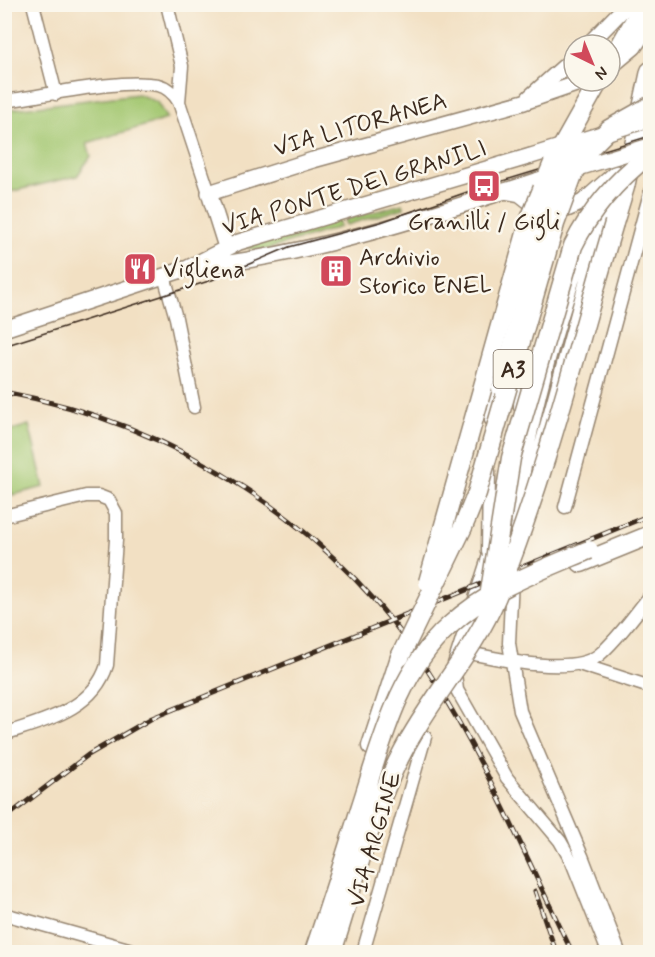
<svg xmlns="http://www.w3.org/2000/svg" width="655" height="957" font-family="Mynerve,sans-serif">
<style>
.green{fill:#a4c872;stroke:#707948;stroke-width:1.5}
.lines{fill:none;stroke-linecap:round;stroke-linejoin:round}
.minor-casing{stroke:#968570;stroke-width:15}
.major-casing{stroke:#968570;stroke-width:18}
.highway-casing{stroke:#968570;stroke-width:21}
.minor{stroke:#fff;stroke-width:12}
.major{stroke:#fff;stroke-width:15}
.highway{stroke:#fff;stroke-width:18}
.tram{stroke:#3b2a1e;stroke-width:1.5}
.rail-casing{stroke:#3b2a1e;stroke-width:5}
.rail{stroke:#fbf7ec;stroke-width:3;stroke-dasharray:9;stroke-linecap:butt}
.minor-bridge-casing{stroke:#968570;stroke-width:15;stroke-linecap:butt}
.major-bridge-casing{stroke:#968570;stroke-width:18;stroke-linecap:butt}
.highway-bridge-casing{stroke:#968570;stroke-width:21;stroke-linecap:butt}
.minor-bridge{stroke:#fff;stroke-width:12}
.major-bridge{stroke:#fff;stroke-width:15}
.highway-bridge{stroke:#fff;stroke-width:18}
.labels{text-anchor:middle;stroke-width:5;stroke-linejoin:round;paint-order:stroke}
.shield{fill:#fbf7ec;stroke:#75685c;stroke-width:1.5}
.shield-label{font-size:22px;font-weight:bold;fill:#3b2a1e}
.street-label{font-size:24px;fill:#3b2a1e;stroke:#fbf7ec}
.poi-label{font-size:24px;fill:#3b2a1e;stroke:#fbf7ec;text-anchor:start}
</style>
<rect width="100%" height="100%" fill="#fbf7ec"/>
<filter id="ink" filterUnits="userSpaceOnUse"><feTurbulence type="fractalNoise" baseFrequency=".0167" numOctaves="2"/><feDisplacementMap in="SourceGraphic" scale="12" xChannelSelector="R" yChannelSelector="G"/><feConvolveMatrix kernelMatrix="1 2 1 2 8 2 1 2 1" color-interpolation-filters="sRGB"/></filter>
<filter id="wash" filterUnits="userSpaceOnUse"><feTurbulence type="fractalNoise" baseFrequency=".008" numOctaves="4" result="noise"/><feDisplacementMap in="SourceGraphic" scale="24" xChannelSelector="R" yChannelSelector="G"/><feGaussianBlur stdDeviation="1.35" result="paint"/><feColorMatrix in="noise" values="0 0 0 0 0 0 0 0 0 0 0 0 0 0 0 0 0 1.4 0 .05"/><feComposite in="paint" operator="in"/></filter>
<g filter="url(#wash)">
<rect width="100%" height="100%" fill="#f2e0c3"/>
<path class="green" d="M 138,94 L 157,102 L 167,119 L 87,143 L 91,156 L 77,176 L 5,193 L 5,110 Z
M 403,204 L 404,208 L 346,225 L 344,220 Z
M 338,219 L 340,227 L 262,251 L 244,247 Z
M 29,425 L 44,487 L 12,495 L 5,464 L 5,432 Z"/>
</g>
<g filter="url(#ink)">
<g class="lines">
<defs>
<path id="minor" d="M 33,4 L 56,94
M 167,4 L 182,66 L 179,102 L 209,193
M 4,101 C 44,96 120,78 158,85 C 167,87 174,94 179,102
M 164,276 L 176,318 L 194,407
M 520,407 L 522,355
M 491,420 L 498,388
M 536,463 L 594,251 L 612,207
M 565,507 L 650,193
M 4,516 L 86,496 L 99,496 L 109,500 L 116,513 L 116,540 L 107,665 C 93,710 45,720 4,734
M 517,528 C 526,424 558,321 593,223
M 488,552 L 489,471
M 488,558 L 454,664 L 457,690 L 507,778 L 560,841 L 572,862 L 608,952
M 512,578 L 509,643 L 520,711 L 582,856 L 619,952
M 460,651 C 493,658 572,677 599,655 C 619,638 634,615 650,596
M 579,664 L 650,687
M 4,914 L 139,952
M 363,952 L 425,737"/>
<path id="major" d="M 588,45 L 628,4
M 610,67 L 634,47 L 650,23
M 529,98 L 574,58
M 504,191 L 520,194 L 538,208 L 567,209 L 583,202 L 616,173
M 226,247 L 209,193 L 313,160 L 524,102 L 585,81
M 197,267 C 311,255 430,216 539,180
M 4,329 L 188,268 L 239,242 L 531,156"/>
<path id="highway" d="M 610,63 L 644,4
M 614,223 L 625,187 L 650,71
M 581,563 L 650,535
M 371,746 L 400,657"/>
</defs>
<use href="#minor" class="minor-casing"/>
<use href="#major" class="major-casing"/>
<use href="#highway" class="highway-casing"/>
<use href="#minor" class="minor"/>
<use href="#major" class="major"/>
<use href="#highway" class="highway"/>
<path class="tram" d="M 4,346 L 212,280 L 289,247 L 381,222 L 473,190 L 650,136"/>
<defs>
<path id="rail" d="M 4,392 C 176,424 332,523 428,671 C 485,759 526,858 572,952
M 4,819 L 88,755 L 152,718 L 650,515
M 535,891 L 556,952"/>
</defs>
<use href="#rail" class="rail-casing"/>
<use href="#rail" class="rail"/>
<defs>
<path id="minor-bridge" d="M 498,388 L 551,193 L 572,157 L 589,138"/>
<path id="major-bridge" d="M 531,156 L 650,119
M 539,180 L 650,146"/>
<path id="highway-bridge" d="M 428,582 L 530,219 L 553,163 L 599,81
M 490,591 L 511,458 L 573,246 C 591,209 618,179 650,154
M 400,657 L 463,527 L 477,493 L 555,224 L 573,175 L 591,147 L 609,129 L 650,106
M 314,952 C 330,905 345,857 360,809 C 381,745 397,673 449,626 C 489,589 539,571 589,550
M 332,952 C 354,886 370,813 403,751 C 431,697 474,652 497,596 C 546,475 577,348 614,223"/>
</defs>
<use href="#minor-bridge" class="minor-bridge-casing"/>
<use href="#major-bridge" class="major-bridge-casing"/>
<use href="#highway-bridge" class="highway-bridge-casing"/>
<use href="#minor-bridge" class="minor-bridge"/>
<use href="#major-bridge" class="major-bridge"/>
<use href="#highway-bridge" class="highway-bridge"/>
</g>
</g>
<defs>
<symbol id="bus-square" viewBox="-11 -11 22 22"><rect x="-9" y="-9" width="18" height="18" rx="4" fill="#d1495b" stroke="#fbf7ec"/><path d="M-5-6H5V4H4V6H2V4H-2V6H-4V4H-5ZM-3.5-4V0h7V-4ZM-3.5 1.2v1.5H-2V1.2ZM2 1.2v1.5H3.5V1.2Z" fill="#fff"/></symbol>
<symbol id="restaurant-square" viewBox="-11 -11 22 22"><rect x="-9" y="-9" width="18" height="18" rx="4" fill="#d1495b" stroke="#fbf7ec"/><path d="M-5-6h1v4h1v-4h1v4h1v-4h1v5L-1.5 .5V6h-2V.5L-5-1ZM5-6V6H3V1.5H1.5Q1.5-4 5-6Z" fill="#fff"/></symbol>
<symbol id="building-square" viewBox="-11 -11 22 22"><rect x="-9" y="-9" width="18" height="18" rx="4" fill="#d1495b" stroke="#fbf7ec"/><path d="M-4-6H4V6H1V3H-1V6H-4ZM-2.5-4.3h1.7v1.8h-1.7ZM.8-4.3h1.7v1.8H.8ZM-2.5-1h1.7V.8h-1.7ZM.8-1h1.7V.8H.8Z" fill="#fff"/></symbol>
</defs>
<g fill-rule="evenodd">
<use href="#bus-square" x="465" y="167" width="38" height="38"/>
<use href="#restaurant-square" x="121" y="250" width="38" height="38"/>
<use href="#building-square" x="317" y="252" width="38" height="38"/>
</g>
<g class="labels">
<rect class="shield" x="493.5" y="350" width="39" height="38" rx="4.5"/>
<g class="shield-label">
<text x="513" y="377">A3</text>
</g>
<g class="street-label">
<text transform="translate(360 124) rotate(-16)" y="8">VIA LITORANEA</text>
<text transform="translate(354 187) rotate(-17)" y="8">VIA PONTE DEI GRANILI</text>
<text transform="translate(374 839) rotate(-74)" y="8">VIA ARGINE</text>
</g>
<g class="poi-label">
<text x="484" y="229" text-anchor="middle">Granilli / Gigli</text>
<text x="359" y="265">Archivio<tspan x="359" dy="28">Storico ENEL</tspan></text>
<text x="163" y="277">Vigliena</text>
</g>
</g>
<rect width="655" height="957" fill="none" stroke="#fbf7ec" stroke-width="24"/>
<g transform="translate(592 63) rotate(137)"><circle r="28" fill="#fbf7ec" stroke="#aea59a" stroke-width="1.5"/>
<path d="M0-4.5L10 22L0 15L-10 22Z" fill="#d1495b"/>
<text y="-9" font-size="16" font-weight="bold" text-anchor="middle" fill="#3b2a1e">N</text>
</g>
</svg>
